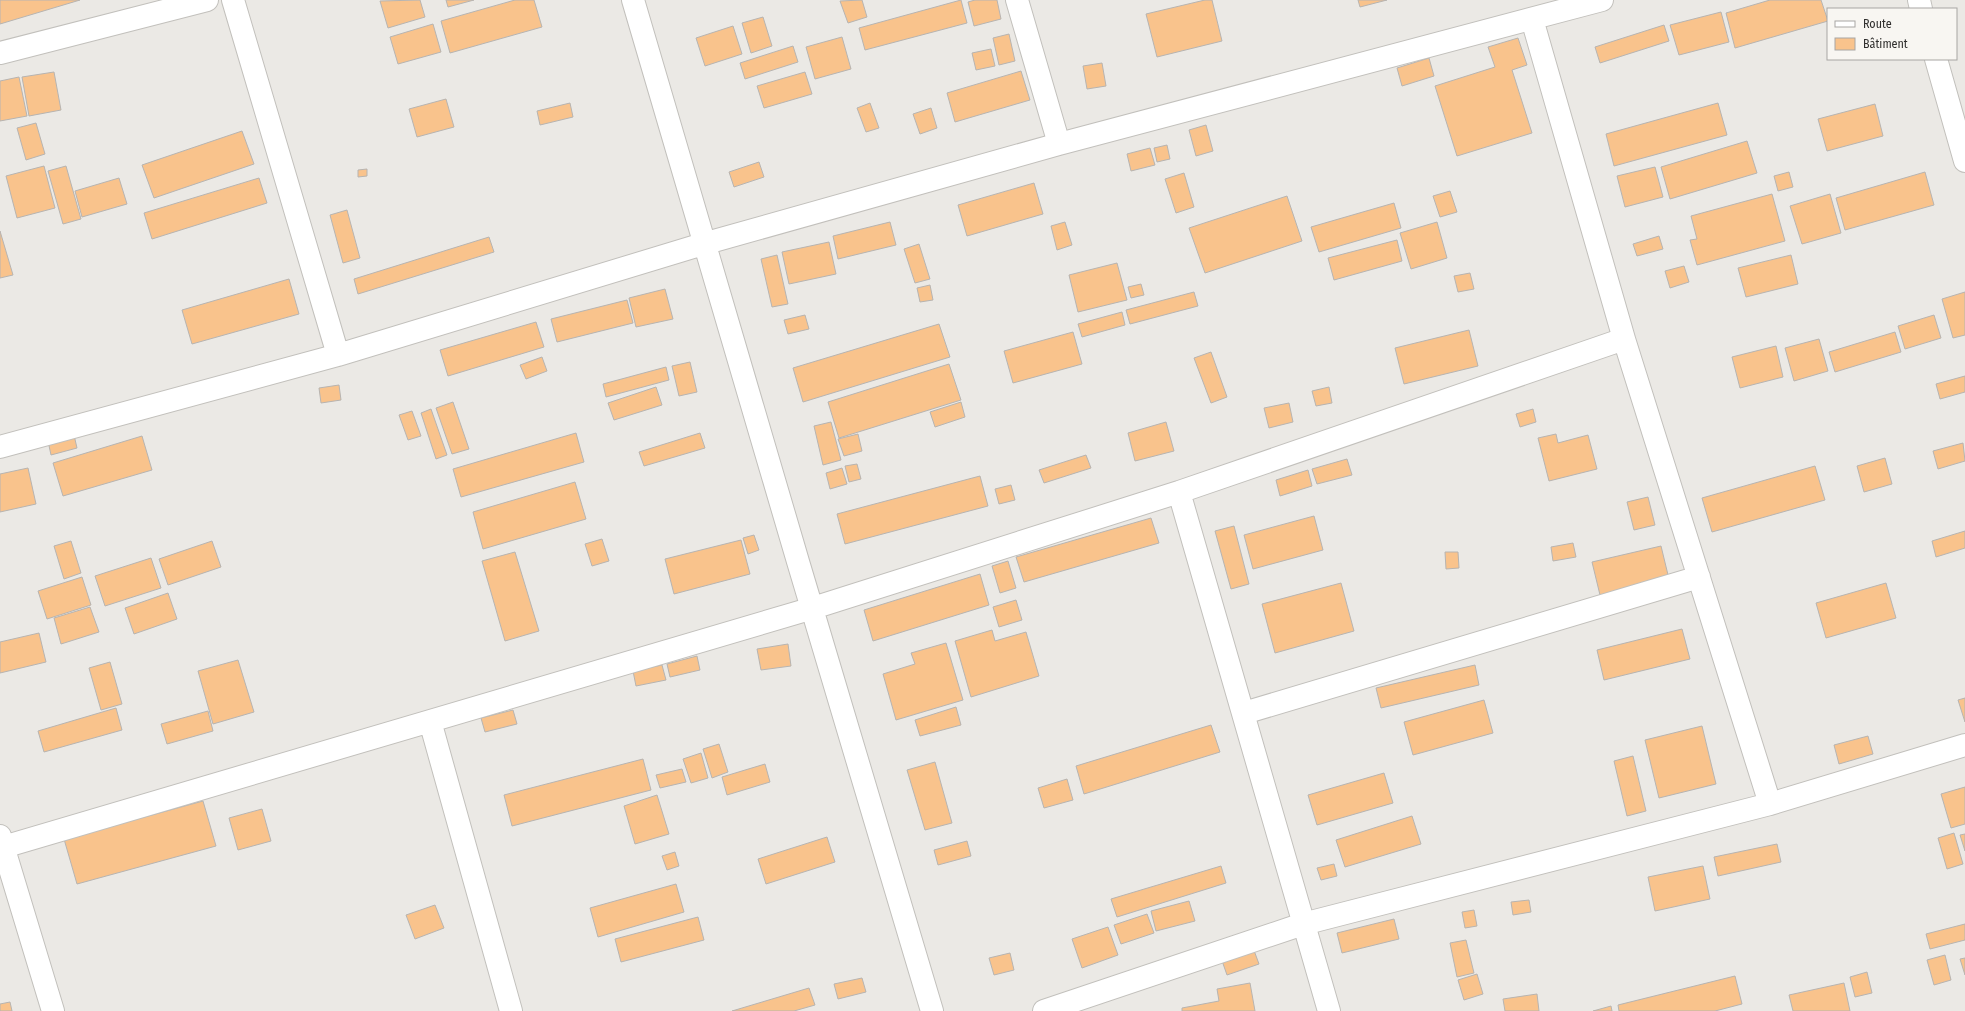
<svg xmlns="http://www.w3.org/2000/svg" width="1965" height="1011" font-family="'Fira Sans Condensed',sans-serif">
<style>
.building{fill:#f9c38c;stroke:#b7b4b1}
.lines{fill:none;stroke-linecap:round;stroke-linejoin:round}
.street-casing{stroke:#c2c0bc;stroke-width:24}
.secondary-casing{stroke:#c2c0bc;stroke-width:24}
.street{stroke:#fff;stroke-width:22}
.secondary{stroke:#fff;stroke-width:22}
</style>
<rect width="100%" height="100%" fill="#ebe9e5"/>
<path class="building" d="M 0,0 L 80,0 L 0,24 Z
M 420,0 L 425,17 L 388,28 L 380,1 Z
M 446,0 L 474,0 L 448,7 Z
M 515,0 L 534,0 L 542,27 L 450,53 L 441,21 Z
M 862,0 L 867,17 L 848,23 L 840,1 Z
M 961,0 L 967,23 L 865,50 L 859,28 Z
M 975,0 L 997,0 L 1001,19 L 974,26 L 968,2 Z
M 1205,0 L 1212,0 L 1222,41 L 1157,57 L 1146,14 Z
M 1358,0 L 1387,0 L 1360,7 Z
M 1770,0 L 1821,0 L 1828,21 L 1735,48 L 1726,13 Z
M 1721,12 L 1729,42 L 1679,55 L 1670,25 Z
M 763,17 L 772,46 L 751,53 L 742,23 Z
M 433,24 L 441,52 L 398,64 L 390,37 Z
M 1664,25 L 1669,41 L 1600,63 L 1595,47 Z
M 733,26 L 742,54 L 705,66 L 696,38 Z
M 1009,34 L 1015,61 L 999,65 L 993,38 Z
M 842,37 L 851,69 L 815,79 L 806,47 Z
M 1518,38 L 1527,65 L 1512,70 L 1532,133 L 1457,156 L 1435,86 L 1495,67 L 1488,47 Z
M 793,46 L 798,62 L 745,79 L 740,63 Z
M 991,49 L 995,66 L 976,70 L 972,53 Z
M 1429,58 L 1434,76 L 1402,86 L 1397,68 Z
M 1102,63 L 1106,86 L 1087,89 L 1083,66 Z
M 1021,71 L 1030,100 L 955,122 L 947,93 Z
M 54,72 L 61,110 L 29,116 L 22,77 Z
M 805,72 L 812,94 L 764,108 L 757,86 Z
M 19,77 L 27,116 L 0,121 L 0,81 Z
M 446,99 L 454,127 L 417,137 L 409,109 Z
M 570,103 L 573,117 L 540,125 L 537,111 Z
M 870,103 L 879,128 L 866,132 L 857,108 Z
M 1718,103 L 1727,135 L 1614,166 L 1606,134 Z
M 1875,104 L 1883,136 L 1827,151 L 1818,119 Z
M 931,108 L 937,128 L 920,134 L 913,114 Z
M 36,123 L 45,154 L 26,160 L 17,128 Z
M 1206,125 L 1213,151 L 1196,156 L 1189,130 Z
M 242,131 L 254,164 L 154,198 L 142,165 Z
M 1747,141 L 1757,173 L 1670,199 L 1661,167 Z
M 1167,145 L 1170,159 L 1157,162 L 1154,148 Z
M 1150,148 L 1155,165 L 1131,171 L 1127,154 Z
M 759,162 L 764,177 L 734,187 L 729,172 Z
M 44,166 L 55,208 L 17,218 L 6,176 Z
M 66,166 L 81,219 L 63,224 L 48,171 Z
M 1655,167 L 1663,197 L 1625,207 L 1617,176 Z
M 367,169 L 367,176 L 358,177 L 358,170 Z
M 1789,172 L 1793,187 L 1778,191 L 1774,176 Z
M 1925,172 L 1934,205 L 1845,230 L 1836,198 Z
M 1184,173 L 1194,207 L 1176,213 L 1165,179 Z
M 119,178 L 127,204 L 82,217 L 75,191 Z
M 259,178 L 267,203 L 152,239 L 144,213 Z
M 1034,183 L 1043,214 L 967,236 L 958,205 Z
M 1450,191 L 1457,212 L 1440,217 L 1433,196 Z
M 1772,194 L 1785,241 L 1697,265 L 1690,240 L 1697,239 L 1691,216 Z
M 1830,194 L 1841,233 L 1802,244 L 1790,206 Z
M 1287,196 L 1302,241 L 1205,273 L 1189,228 Z
M 1394,203 L 1401,228 L 1319,252 L 1311,227 Z
M 347,210 L 360,258 L 343,263 L 330,215 Z
M 890,222 L 896,245 L 838,259 L 833,236 Z
M 1065,222 L 1072,245 L 1057,250 L 1051,226 Z
M 1437,222 L 1447,258 L 1411,269 L 1400,233 Z
M 0,231 L 13,275 L 0,278 Z
M 1659,236 L 1663,249 L 1637,256 L 1633,244 Z
M 489,237 L 494,252 L 358,294 L 354,279 Z
M 1397,240 L 1402,261 L 1334,280 L 1328,258 Z
M 829,242 L 836,274 L 789,284 L 782,252 Z
M 919,244 L 930,279 L 915,283 L 904,249 Z
M 777,255 L 788,304 L 772,307 L 761,259 Z
M 1791,255 L 1798,284 L 1746,297 L 1738,268 Z
M 1117,263 L 1127,300 L 1078,312 L 1069,275 Z
M 1684,266 L 1689,282 L 1670,288 L 1665,271 Z
M 1470,273 L 1474,289 L 1458,292 L 1454,276 Z
M 289,279 L 299,314 L 192,344 L 182,310 Z
M 1141,284 L 1144,295 L 1131,298 L 1128,287 Z
M 930,285 L 933,300 L 920,302 L 917,288 Z
M 665,289 L 673,319 L 636,327 L 629,298 Z
M 1194,292 L 1198,306 L 1130,324 L 1126,310 Z
M 1965,292 L 1965,335 L 1953,338 L 1942,299 Z
M 627,300 L 633,323 L 557,342 L 551,319 Z
M 1122,312 L 1125,325 L 1082,337 L 1078,324 Z
M 805,315 L 809,329 L 788,334 L 784,320 Z
M 1934,315 L 1941,338 L 1905,349 L 1898,326 Z
M 536,322 L 544,347 L 448,376 L 440,350 Z
M 939,324 L 950,357 L 803,402 L 793,368 Z
M 1469,330 L 1478,366 L 1404,384 L 1395,348 Z
M 1073,332 L 1082,364 L 1013,383 L 1004,351 Z
M 1895,332 L 1901,352 L 1835,372 L 1829,352 Z
M 1819,339 L 1828,371 L 1794,381 L 1785,348 Z
M 1776,346 L 1783,377 L 1740,388 L 1732,357 Z
M 1211,352 L 1227,397 L 1211,403 L 1194,358 Z
M 542,357 L 547,371 L 526,379 L 520,365 Z
M 690,362 L 697,392 L 679,396 L 672,366 Z
M 949,364 L 961,400 L 839,438 L 828,402 Z
M 666,367 L 669,380 L 606,397 L 603,384 Z
M 1965,376 L 1965,392 L 1940,399 L 1936,384 Z
M 339,385 L 341,400 L 321,403 L 319,388 Z
M 656,387 L 662,405 L 614,420 L 608,403 Z
M 1329,387 L 1332,403 L 1316,406 L 1312,391 Z
M 453,402 L 469,449 L 452,454 L 436,408 Z
M 961,402 L 965,417 L 935,427 L 930,412 Z
M 1289,403 L 1293,422 L 1269,428 L 1264,408 Z
M 431,409 L 447,455 L 436,459 L 421,413 Z
M 1533,409 L 1536,422 L 1520,427 L 1516,414 Z
M 412,411 L 421,436 L 408,440 L 399,415 Z
M 831,422 L 841,460 L 823,465 L 814,426 Z
M 1166,422 L 1174,451 L 1135,461 L 1128,433 Z
M 576,433 L 584,462 L 461,497 L 453,469 Z
M 700,433 L 705,448 L 644,466 L 639,452 Z
M 858,434 L 862,451 L 844,456 L 838,439 Z
M 1556,434 L 1558,443 L 1588,435 L 1597,469 L 1549,481 L 1538,438 Z
M 74,435 L 77,448 L 51,455 L 48,441 Z
M 142,436 L 152,470 L 63,496 L 53,463 Z
M 1963,443 L 1965,461 L 1938,469 L 1933,451 Z
M 1086,455 L 1091,468 L 1044,483 L 1039,470 Z
M 1885,458 L 1892,484 L 1864,492 L 1857,466 Z
M 1347,459 L 1352,475 L 1317,484 L 1312,469 Z
M 857,464 L 861,479 L 849,482 L 845,466 Z
M 1815,466 L 1825,500 L 1712,532 L 1702,498 Z
M 28,468 L 36,504 L 0,512 L 0,474 Z
M 842,468 L 847,484 L 830,489 L 826,473 Z
M 1308,470 L 1312,486 L 1280,496 L 1276,480 Z
M 980,476 L 988,506 L 845,544 L 837,514 Z
M 575,482 L 586,519 L 483,549 L 473,512 Z
M 1011,485 L 1015,500 L 999,504 L 995,489 Z
M 1648,497 L 1655,525 L 1634,530 L 1627,502 Z
M 1314,516 L 1323,550 L 1253,569 L 1244,535 Z
M 1151,518 L 1159,543 L 1024,582 L 1016,557 Z
M 1234,526 L 1249,584 L 1231,589 L 1215,531 Z
M 1965,531 L 1965,548 L 1936,557 L 1932,541 Z
M 754,535 L 759,550 L 748,554 L 743,538 Z
M 602,539 L 609,561 L 592,566 L 585,544 Z
M 741,540 L 750,574 L 674,594 L 665,559 Z
M 71,541 L 81,573 L 64,579 L 54,546 Z
M 212,541 L 221,567 L 168,585 L 159,559 Z
M 1573,543 L 1576,557 L 1553,561 L 1551,547 Z
M 1661,546 L 1669,579 L 1600,595 L 1592,562 Z
M 515,552 L 539,631 L 505,641 L 482,561 Z
M 1445,552 L 1458,552 L 1459,568 L 1446,569 Z
M 151,558 L 161,588 L 105,606 L 95,576 Z
M 1008,561 L 1016,588 L 1000,593 L 992,566 Z
M 980,574 L 989,605 L 873,641 L 864,610 Z
M 82,577 L 91,605 L 47,619 L 38,591 Z
M 1341,583 L 1354,631 L 1275,653 L 1262,604 Z
M 1886,583 L 1896,618 L 1826,638 L 1816,603 Z
M 168,593 L 177,619 L 134,634 L 125,608 Z
M 1016,600 L 1022,620 L 999,627 L 993,607 Z
M 90,607 L 99,632 L 61,644 L 54,618 Z
M 1682,629 L 1690,659 L 1604,680 L 1597,650 Z
M 992,630 L 995,641 L 1026,632 L 1039,676 L 971,697 L 955,641 Z
M 39,633 L 46,662 L 0,673 L 0,642 Z
M 946,643 L 963,700 L 896,720 L 883,674 L 915,664 L 911,653 Z
M 788,644 L 791,666 L 761,670 L 757,649 Z
M 697,656 L 700,670 L 670,677 L 667,664 Z
M 238,660 L 254,712 L 213,724 L 198,671 Z
M 110,662 L 122,704 L 101,710 L 89,668 Z
M 662,665 L 666,680 L 636,686 L 633,671 Z
M 1475,665 L 1479,685 L 1381,708 L 1376,688 Z
M 1965,698 L 1965,722 L 1958,700 Z
M 1484,700 L 1493,733 L 1413,755 L 1404,722 Z
M 956,707 L 961,725 L 920,736 L 915,720 Z
M 116,708 L 122,730 L 44,752 L 38,731 Z
M 513,710 L 517,724 L 485,732 L 481,718 Z
M 208,711 L 213,731 L 167,744 L 161,724 Z
M 1211,725 L 1220,752 L 1084,794 L 1076,766 Z
M 1702,726 L 1716,784 L 1659,798 L 1645,740 Z
M 1868,736 L 1873,754 L 1839,764 L 1834,745 Z
M 719,744 L 728,772 L 712,778 L 703,749 Z
M 701,753 L 708,778 L 691,783 L 683,759 Z
M 1633,756 L 1646,811 L 1627,816 L 1614,761 Z
M 643,759 L 651,790 L 512,826 L 504,795 Z
M 935,762 L 952,823 L 925,830 L 907,770 Z
M 765,764 L 770,782 L 727,795 L 722,777 Z
M 682,769 L 686,782 L 660,788 L 656,775 Z
M 1384,773 L 1393,803 L 1317,825 L 1308,795 Z
M 1067,779 L 1073,800 L 1044,808 L 1038,788 Z
M 1965,787 L 1965,824 L 1951,828 L 1941,794 Z
M 657,795 L 669,834 L 635,844 L 624,806 Z
M 203,801 L 216,846 L 77,884 L 64,839 Z
M 262,809 L 271,841 L 238,850 L 229,818 Z
M 1412,816 L 1421,844 L 1345,867 L 1336,840 Z
M 1954,833 L 1963,864 L 1947,869 L 1938,838 Z
M 1965,834 L 1965,851 L 1960,835 Z
M 827,837 L 835,862 L 766,884 L 758,859 Z
M 967,841 L 971,856 L 938,865 L 934,850 Z
M 1777,844 L 1781,862 L 1718,876 L 1714,857 Z
M 675,852 L 679,866 L 667,870 L 662,856 Z
M 1334,864 L 1337,876 L 1321,880 L 1317,868 Z
M 1221,866 L 1226,883 L 1117,917 L 1111,899 Z
M 1703,866 L 1710,899 L 1655,911 L 1648,877 Z
M 676,884 L 684,912 L 598,937 L 590,908 Z
M 1529,900 L 1531,912 L 1513,915 L 1511,902 Z
M 1189,901 L 1195,921 L 1156,931 L 1151,911 Z
M 435,905 L 444,928 L 415,939 L 406,915 Z
M 1474,910 L 1477,926 L 1465,928 L 1462,912 Z
M 1147,914 L 1154,933 L 1121,944 L 1114,925 Z
M 698,917 L 704,940 L 621,962 L 615,939 Z
M 1394,919 L 1399,939 L 1342,953 L 1337,933 Z
M 1965,924 L 1965,940 L 1930,949 L 1926,934 Z
M 1108,927 L 1118,955 L 1082,968 L 1072,939 Z
M 1466,940 L 1474,973 L 1457,977 L 1450,943 Z
M 1252,945 L 1259,964 L 1227,975 L 1220,955 Z
M 1010,953 L 1014,970 L 994,975 L 989,958 Z
M 1945,955 L 1951,980 L 1934,985 L 1927,960 Z
M 1965,958 L 1965,975 L 1960,959 Z
M 1867,972 L 1872,993 L 1855,997 L 1850,977 Z
M 1477,974 L 1483,994 L 1464,1000 L 1458,980 Z
M 1735,976 L 1742,1004 L 1715,1011 L 1619,1011 L 1618,1005 Z
M 862,978 L 866,992 L 838,999 L 834,984 Z
M 1250,983 L 1255,1011 L 1182,1011 L 1182,1008 L 1219,1001 L 1217,989 Z
M 1844,983 L 1850,1011 L 1793,1011 L 1789,995 Z
M 809,988 L 815,1005 L 794,1011 L 732,1011 Z
M 1537,994 L 1539,1011 L 1505,1011 L 1503,999 Z
M 10,1002 L 12,1011 L 0,1011 L 0,1004 Z
M 1611,1006 L 1612,1011 L 1593,1011 Z"/>
<g class="lines">
<defs>
<path id="street" d="M 233,0 L 338,355
M 633,0 C 730,338 832,674 932,1011
M 1017,0 L 1059,144
M 1532,19 L 1624,339 L 1770,804
M 0,53 L 207,0
M 0,447 L 338,355 L 703,244 L 1059,144 L 1602,0
M 1179,492 L 1329,1011
M 1244,713 L 1699,577
M 430,721 L 511,1011
M 0,836 L 53,1011
M 0,848 L 813,608 L 1179,492 L 1624,339
M 1044,1011 L 1303,924 L 1770,804 L 1965,745"/>
<path id="secondary" d="M 1919,0 L 1921,9
M 1936,59 L 1965,161"/>
</defs>
<use href="#street" class="street-casing"/>
<use href="#secondary" class="secondary-casing"/>
<use href="#street" class="street"/>
<use href="#secondary" class="secondary"/>
</g>
<rect x="1827" y="8" width="130" height="52" fill="#f8f6f2" stroke="#a8a6a3"/>
<rect x="1835" y="21" width="20" height="6" fill="#ffffff" stroke="#a8a6a3"/>
<text x="1863" y="28" font-size="12" fill="#2f2e2d">Route</text>
<rect x="1835" y="38" width="20" height="12" fill="#f9c38c" stroke="#a8a6a3"/>
<text x="1863" y="48" font-size="12" fill="#2f2e2d">Bâtiment</text>
</svg>
